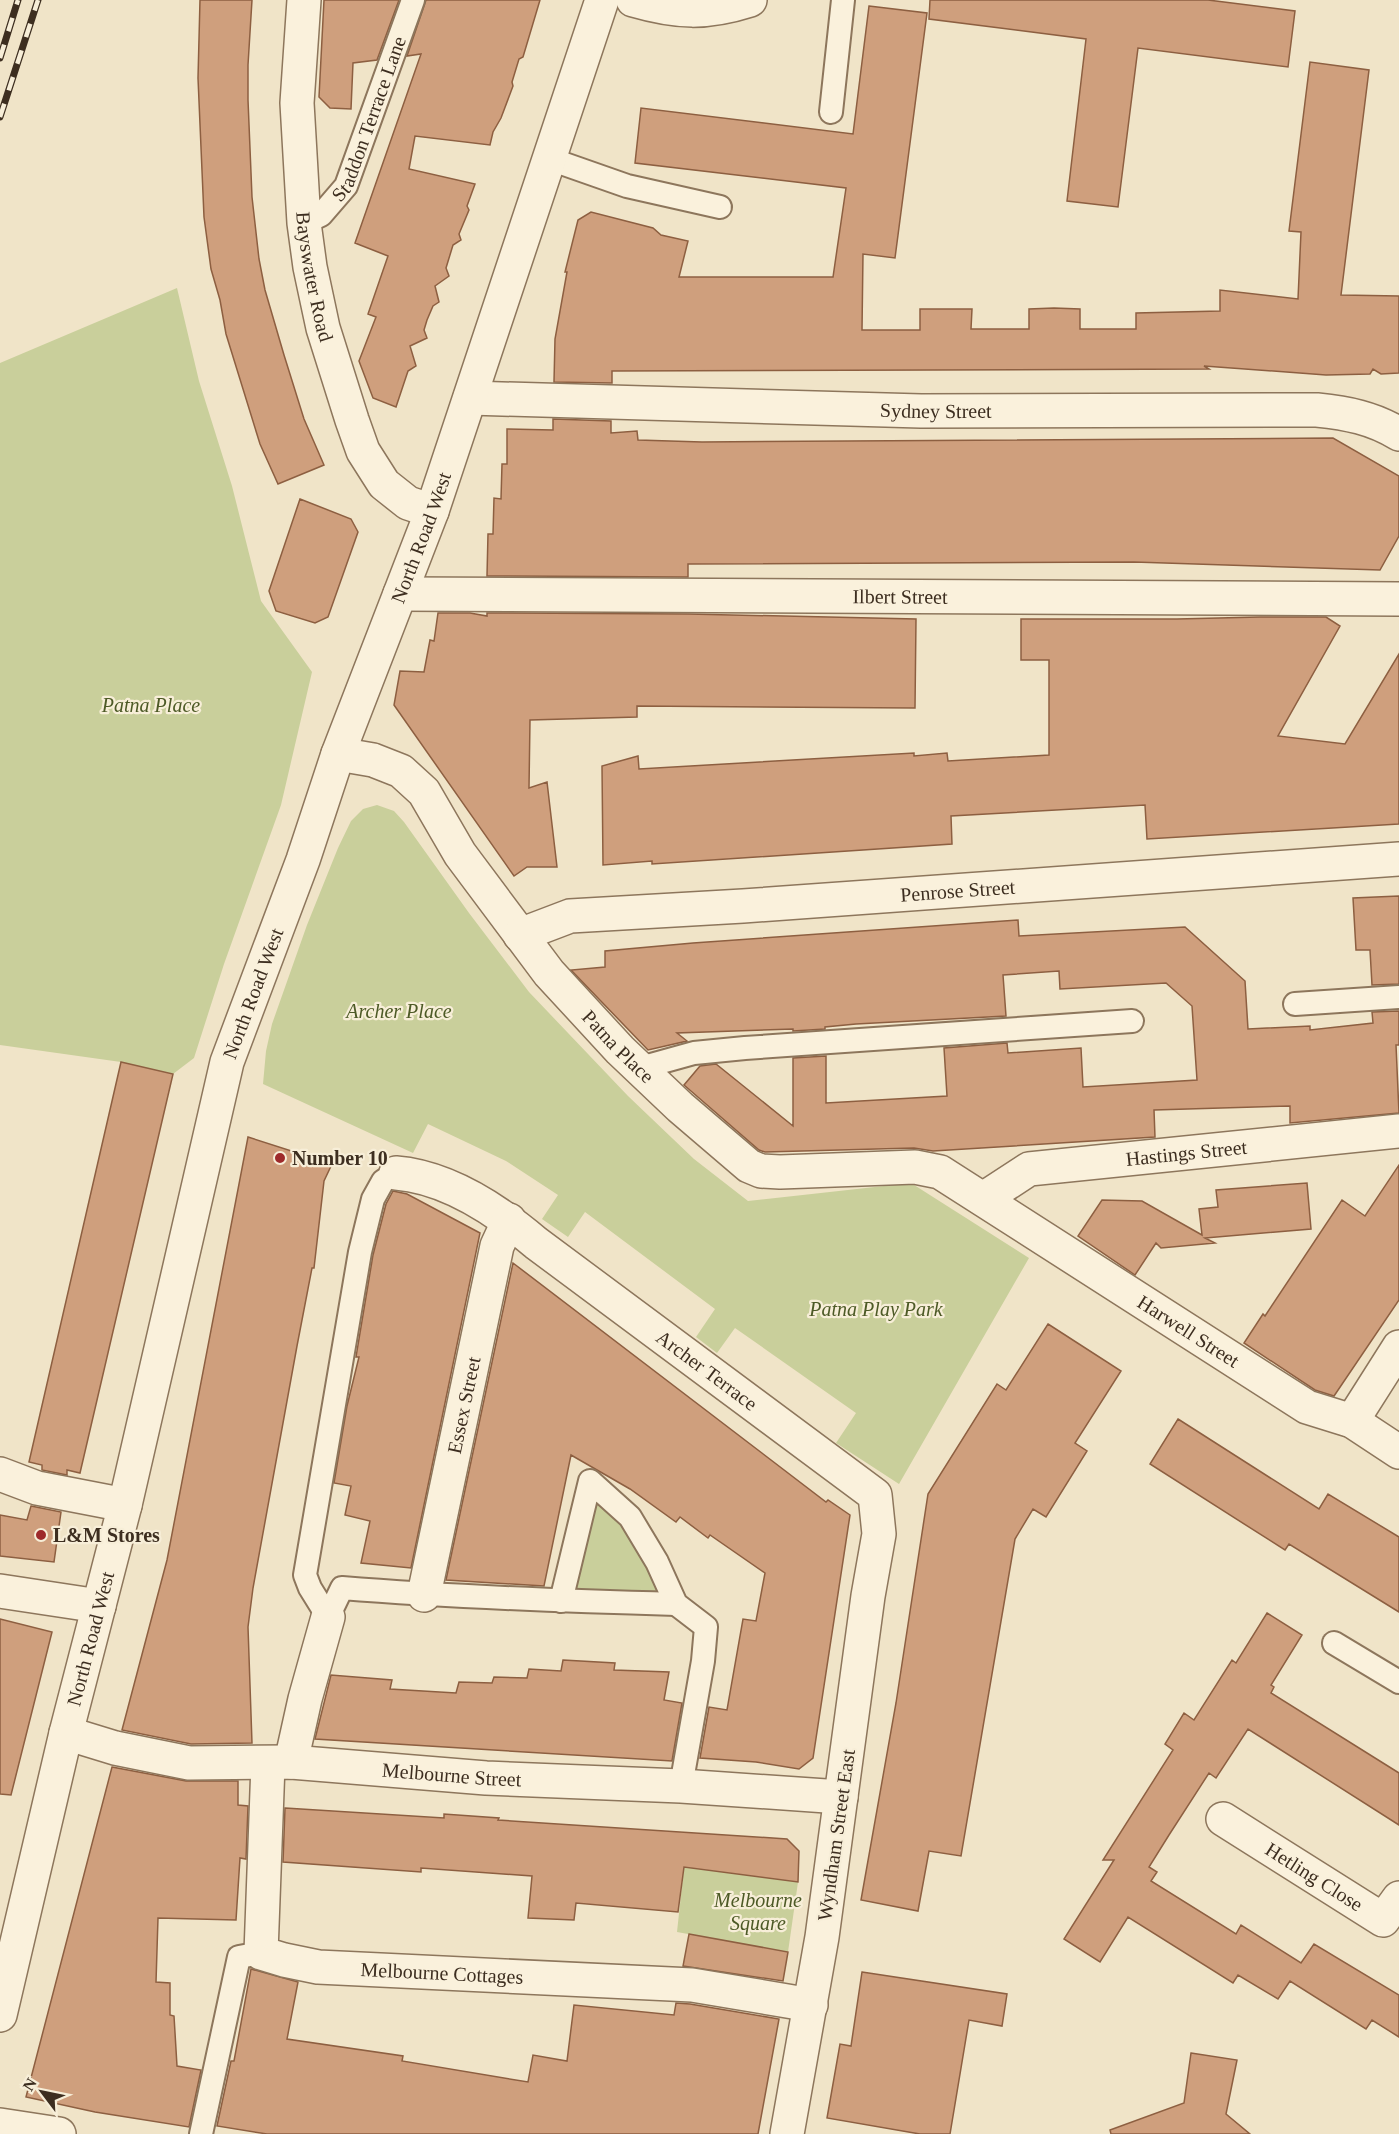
<svg xmlns="http://www.w3.org/2000/svg" width="1399" height="2134" font-family="'Times New Roman',serif">
<style>
.green{fill:#c9cf9b}
.building{fill:#cf9f7d;stroke:#8d5f41;stroke-width:1.5}
.lines{fill:none;stroke-linecap:round;stroke-linejoin:round}
.lane-casing{stroke:#8d765c;stroke-width:26}
.street-casing{stroke:#8d765c;stroke-width:36}
.lane{stroke:#faf1dc;stroke-width:22}
.street{stroke:#faf1dc;stroke-width:33}
.rail-casing{stroke:#3d2e20;stroke-width:7}
.rail{stroke:#f7eed8;stroke-width:4.5;stroke-dasharray:14;stroke-linecap:butt}
.poi-dot{fill:#9e2a2b;stroke:#f7eed8;stroke-width:2}
.labels{text-anchor:middle;stroke-width:4.5;stroke-linejoin:round;paint-order:stroke}
.street-label{font-size:20px;fill:#3d2e20;stroke:#f7eed8}
.park-label{font-size:20px;font-style:italic;fill:#4d5a26;stroke:#f7eed8}
.poi-label{font-size:20px;font-weight:bold;fill:#3d2e20;stroke:#f7eed8;text-anchor:start}
</style>
<rect width="100%" height="100%" fill="#f0e4c8"/>
<path class="green" d="M 177,288 L 199,381 L 232,486 L 261,601 L 312,672 L 281,805 L 224,964 L 194,1058 L 173,1074 L 121,1062 L 0,1045 L 0,363 Z
M 377,805 L 394,811 L 404,822 L 469,913 L 529,992 L 628,1096 L 694,1159 L 748,1201 L 911,1183 L 1029,1258 L 899,1484 L 836,1443 L 856,1413 L 735,1328 L 717,1353 L 696,1337 L 715,1309 L 585,1212 L 568,1237 L 542,1219 L 558,1195 L 506,1161 L 428,1124 L 413,1153 L 263,1084 L 266,1051 L 272,1024 L 307,925 L 338,848 L 351,821 L 363,809 Z
M 595,1495 L 620,1519 L 661,1594 L 572,1591 Z
M 684,1867 L 798,1882 L 788,1952 L 677,1932 Z"/>
<path class="building" d="M 200,0 L 252,0 L 248,65 L 248,100 L 252,197 L 259,259 L 265,290 L 284,355 L 304,419 L 324,465 L 278,484 L 260,444 L 226,334 L 220,300 L 211,269 L 204,217 L 198,78 Z
M 324,0 L 399,0 L 377,60 L 353,63 L 351,109 L 330,108 L 319,97 Z
M 426,0 L 540,0 L 523,57 L 519,59 L 512,82 L 513,86 L 501,118 L 493,132 L 490,145 L 415,136 L 409,169 L 475,184 L 467,206 L 469,210 L 459,234 L 461,240 L 453,245 L 446,268 L 449,276 L 435,286 L 439,302 L 433,306 L 427,320 L 424,330 L 427,338 L 410,346 L 416,366 L 408,371 L 396,407 L 373,398 L 359,361 L 376,317 L 368,314 L 388,256 L 355,243 L 421,54 L 407,56 Z
M 930,0 L 1208,0 L 1295,11 L 1288,67 L 1138,48 L 1118,207 L 1067,201 L 1086,39 L 929,19 Z
M 869,6 L 927,13 L 895,258 L 863,254 L 862,330 L 920,330 L 920,309 L 972,309 L 971,329 L 1029,329 L 1029,309 L 1054,308 L 1080,309 L 1080,329 L 1136,329 L 1136,313 L 1220,311 L 1220,290 L 1298,299 L 1301,232 L 1289,231 L 1310,62 L 1369,70 L 1341,295 L 1399,296 L 1399,373 L 1381,374 L 1373,369 L 1370,374 L 1326,375 L 1204,366 L 1209,369 L 612,371 L 612,383 L 554,382 L 555,339 L 567,272 L 565,272 L 578,220 L 591,212 L 653,228 L 661,235 L 688,241 L 679,277 L 833,277 L 846,188 L 635,163 L 641,108 L 853,134 Z
M 553,419 L 611,421 L 611,433 L 637,431 L 638,440 L 702,442 L 1333,438 L 1399,476 L 1399,536 L 1380,570 L 1134,562 L 688,564 L 688,577 L 487,576 L 488,534 L 493,534 L 494,498 L 501,499 L 502,464 L 507,464 L 507,429 L 553,430 Z
M 300,499 L 351,519 L 358,532 L 328,617 L 315,623 L 276,611 L 269,591 Z
M 438,613 L 470,613 L 487,616 L 487,613 L 688,614 L 916,619 L 915,708 L 637,706 L 637,717 L 530,720 L 529,788 L 547,782 L 557,867 L 527,867 L 514,876 L 394,705 L 400,671 L 424,672 L 430,640 L 434,641 Z
M 1260,617 L 1326,617 L 1340,626 L 1278,736 L 1345,744 L 1399,654 L 1399,824 L 1147,839 L 1145,805 L 951,816 L 952,844 L 652,864 L 652,861 L 603,865 L 602,766 L 638,756 L 639,769 L 914,753 L 914,756 L 947,753 L 948,761 L 1049,755 L 1049,660 L 1021,660 L 1021,619 L 1177,619 Z
M 1399,896 L 1399,984 L 1372,985 L 1370,950 L 1356,950 L 1353,898 Z
M 1018,920 L 1019,936 L 1185,927 L 1245,981 L 1248,1029 L 1310,1026 L 1310,1030 L 1373,1023 L 1372,1012 L 1399,1011 L 1399,1045 L 1396,1045 L 1399,1113 L 1290,1123 L 1290,1106 L 1154,1110 L 1155,1137 L 933,1151 L 914,1148 L 765,1152 L 759,1150 L 684,1085 L 700,1066 L 716,1064 L 793,1126 L 793,1058 L 826,1056 L 826,1103 L 947,1096 L 944,1048 L 1007,1043 L 1008,1053 L 1081,1048 L 1083,1087 L 1197,1080 L 1192,1006 L 1166,983 L 1060,989 L 1059,971 L 1003,975 L 1006,1016 L 856,1024 L 825,1027 L 825,1029 L 793,1031 L 793,1029 L 677,1033 L 687,1041 L 648,1050 L 571,970 L 605,967 L 605,951 L 693,943 Z
M 121,1062 L 173,1074 L 80,1473 L 67,1470 L 67,1475 L 42,1470 L 42,1465 L 29,1462 Z
M 248,1137 L 332,1164 L 324,1181 L 314,1268 L 312,1268 L 297,1346 L 253,1588 L 248,1627 L 252,1743 L 191,1744 L 122,1730 L 167,1560 Z
M 1399,1165 L 1399,1300 L 1334,1396 L 1315,1390 L 1244,1343 L 1263,1314 L 1265,1316 L 1342,1200 L 1365,1216 Z
M 1307,1183 L 1311,1229 L 1205,1238 L 1215,1243 L 1161,1248 L 1156,1243 L 1135,1275 L 1078,1236 L 1102,1200 L 1142,1201 L 1202,1235 L 1199,1209 L 1218,1207 L 1216,1190 Z
M 393,1191 L 407,1194 L 480,1233 L 411,1568 L 361,1563 L 370,1521 L 345,1515 L 351,1486 L 334,1483 L 347,1406 L 359,1357 L 356,1357 L 373,1255 L 386,1204 Z
M 513,1263 L 826,1502 L 828,1500 L 850,1515 L 813,1758 L 799,1769 L 756,1762 L 700,1758 L 709,1707 L 727,1710 L 743,1619 L 756,1621 L 765,1573 L 710,1535 L 708,1538 L 680,1517 L 676,1522 L 630,1489 L 571,1455 L 544,1586 L 446,1580 Z
M 1048,1324 L 1121,1371 L 1075,1443 L 1087,1451 L 1046,1517 L 1033,1509 L 1015,1539 L 961,1856 L 929,1851 L 918,1911 L 861,1900 L 896,1703 L 928,1494 L 997,1384 L 1006,1390 Z
M 1178,1419 L 1319,1509 L 1328,1494 L 1399,1537 L 1399,1612 L 1289,1544 L 1285,1550 L 1150,1464 Z
M 31,1506 L 61,1512 L 54,1562 L 0,1556 L 0,1515 L 27,1520 Z
M 1267,1613 L 1302,1635 L 1271,1685 L 1274,1687 L 1271,1693 L 1399,1773 L 1399,1825 L 1248,1729 L 1216,1778 L 1209,1773 L 1169,1835 L 1149,1867 L 1157,1872 L 1151,1881 L 1236,1934 L 1241,1925 L 1301,1963 L 1314,1944 L 1399,1995 L 1399,2037 L 1372,2020 L 1366,2029 L 1290,1981 L 1278,1999 L 1238,1975 L 1233,1983 L 1128,1917 L 1100,1962 L 1064,1939 L 1114,1860 L 1103,1860 L 1173,1750 L 1165,1744 L 1184,1713 L 1194,1720 L 1232,1660 L 1236,1663 Z
M 0,1619 L 52,1632 L 11,1795 L 0,1794 Z
M 563,1660 L 615,1663 L 614,1670 L 669,1672 L 664,1700 L 682,1703 L 672,1761 L 315,1739 L 331,1675 L 392,1680 L 390,1689 L 456,1693 L 459,1682 L 492,1683 L 494,1677 L 527,1678 L 529,1669 L 561,1671 Z
M 112,1767 L 186,1781 L 238,1781 L 238,1805 L 248,1806 L 246,1859 L 240,1858 L 236,1920 L 158,1918 L 156,1982 L 170,1983 L 170,2015 L 174,2016 L 177,2066 L 201,2070 L 189,2127 L 95,2112 L 26,2097 Z
M 285,1808 L 444,1818 L 444,1814 L 499,1818 L 498,1820 L 787,1839 L 799,1851 L 798,1882 L 684,1867 L 678,1912 L 576,1903 L 574,1920 L 528,1918 L 532,1876 L 421,1868 L 421,1872 L 283,1862 Z
M 689,1934 L 788,1952 L 783,1981 L 683,1966 Z
M 251,1969 L 298,1982 L 287,2039 L 403,2056 L 402,2061 L 528,2082 L 533,2055 L 567,2061 L 574,2005 L 674,2015 L 676,2003 L 690,2004 L 779,2019 L 758,2134 L 267,2134 L 217,2126 L 231,2061 L 234,2061 Z
M 862,1972 L 1007,1994 L 1002,2026 L 969,2020 L 950,2134 L 920,2134 L 827,2118 L 840,2044 L 851,2046 Z
M 1191,2053 L 1237,2060 L 1226,2114 L 1250,2134 L 1111,2134 L 1110,2130 L 1184,2103 Z"/>
<g class="lines">
<defs>
<g id="lane">
<path d="M 831,112 L 843,0"/>
<path d="M 550,159 L 627,186 L 720,207"/>
<path id="s1" d="M 304,223 L 321,215 L 346,186 L 413,0"/>
<path d="M 1295,1004 L 1399,997"/>
<path d="M 640,1068 L 694,1053 L 745,1048 L 1132,1021"/>
<path d="M 561,1601 L 590,1481 L 630,1517 L 657,1562 L 676,1604 L 706,1627 L 703,1661 L 681,1786"/>
<path d="M 328,1617 L 310,1588 L 305,1575 L 360,1252 L 373,1199 L 383,1181 L 396,1173"/>
<path d="M 328,1617 L 342,1588 C 453,1597 565,1601 676,1604"/>
<path d="M 1334,1643 L 1399,1682"/>
<path d="M 201,2134 L 239,1957 L 261,1953"/>
</g>
<g id="street">
<path id="s2" d="M 304,0 L 297,103 L 304,223 L 310,267 L 323,328 L 352,420 L 363,451 L 384,484 L 408,503 L 432,511"/>
<path d="M 633,0 C 678,13 706,14 750,0"/>
<path id="s3" d="M 470,398 L 921,411 L 1317,410 C 1347,413 1373,418 1399,434"/>
<path id="s4" d="M 400,594 L 1399,599"/>
<path id="s5" d="M 338,754 L 373,760 L 401,771 L 424,792 L 460,854 L 549,973 L 620,1050 L 680,1107 L 749,1166 L 761,1171 L 780,1172 L 915,1167 L 940,1172 L 1307,1407 L 1352,1421 L 1399,1452"/>
<path id="s6" d="M 520,935 L 570,916 L 743,906 L 1399,859"/>
<path id="s7" d="M 396,1173 C 448,1177 497,1210 536,1243 L 875,1495 L 879,1534 L 868,1596 L 822,1937 L 787,2134"/>
<path id="s8" d="M 983,1199 L 1029,1169 L 1399,1131"/>
<path d="M 1352,1421 L 1399,1347"/>
<path d="M 0,1474 L 37,1488 L 125,1505"/>
<path d="M 0,1591 L 99,1606"/>
<path id="s9" d="M 424,1595 L 497,1246 L 509,1220"/>
<path id="s10" d="M 66,1733 L 115,1748 L 189,1763 L 291,1762 L 486,1778 L 681,1786 L 841,1797"/>
<path d="M 291,1762 L 305,1699 L 328,1617"/>
<path id="s11" d="M 268,1764 L 261,1953 L 284,1960 L 318,1967 L 692,1985 L 811,2005"/>
<path id="s12" d="M 1223,1819 L 1383,1920 L 1399,1898"/>
<path id="s13" d="M 0,2015 L 66,1733 L 125,1505 L 227,1062 L 303,860 L 338,754 L 432,511 L 602,0"/>
<path d="M 0,2125 L 59,2134"/>
</g>
</defs>
<use href="#lane" class="lane-casing"/>
<use href="#street" class="street-casing"/>
<use href="#lane" class="lane"/>
<use href="#street" class="street"/>
<defs>
<path id="rail" d="M 0,58 L 18,0
M 0,117 L 38,0"/>
</defs>
<use href="#rail" class="rail-casing"/>
<use href="#rail" class="rail"/>
</g>
<g class="poi-dot">
<circle cx="280" cy="1158" r="6"/>
<circle cx="41" cy="1535" r="6"/>
</g>
<g class="labels">
<g class="street-label">
<text dy="7" stroke="none"><textPath href="#s1" startOffset="128">Staddon Terrace Lane</textPath></text>
<text dy="7" stroke="none"><textPath href="#s2" startOffset="278">Bayswater Road</textPath></text>
<text dy="7" stroke="none"><textPath href="#s3" startOffset="466">Sydney Street</textPath></text>
<text dy="7" stroke="none"><textPath href="#s13" startOffset="1539">North Road West</textPath></text>
<text dy="7" stroke="none"><textPath href="#s4" startOffset="500">Ilbert Street</textPath></text>
<text dy="7" stroke="none"><textPath href="#s6" startOffset="442">Penrose Street</textPath></text>
<text dy="7" stroke="none"><textPath href="#s13" startOffset="1053">North Road West</textPath></text>
<text dy="7" stroke="none"><textPath href="#s5" startOffset="418">Patna Place</textPath></text>
<text dy="7" stroke="none"><textPath href="#s8" startOffset="213">Hastings Street</textPath></text>
<text dy="7" stroke="none"><textPath href="#s5" startOffset="1083">Harwell Street</textPath></text>
<text dy="7" stroke="none"><textPath href="#s7" startOffset="372">Archer Terrace</textPath></text>
<text dy="7" stroke="none"><textPath href="#s9" startOffset="194">Essex Street</textPath></text>
<text dy="7" stroke="none"><textPath href="#s13" startOffset="387">North Road West</textPath></text>
<text dy="7" stroke="none"><textPath href="#s10" startOffset="390">Melbourne Street</textPath></text>
<text transform="translate(836 1835) rotate(-82)" y="7">Wyndham Street East</text>
<text dy="7" stroke="none"><textPath href="#s12" startOffset="108">Hetling Close</textPath></text>
<text dy="7" stroke="none"><textPath href="#s11" startOffset="372">Melbourne Cottages</textPath></text>
</g>
<g class="park-label">
<text x="151" y="712">Patna Place</text>
<text x="399" y="1018">Archer Place</text>
<text x="876" y="1316">Patna Play Park</text>
<text x="758" y="1907">Melbourne<tspan x="758" dy="23">Square</tspan></text>
</g>
<g class="poi-label">
<text x="292" y="1165">Number 10</text>
<text x="53" y="1542">L&amp;M Stores</text>
</g>
</g>
<g transform="translate(42 2092) rotate(302)" stroke="#f7eed8" stroke-width="4.5" paint-order="stroke">
<path d="M0-4.5L10 22L0 15L-10 22Z" fill="#3d2e20"/>
<text y="-9" font-size="16" font-weight="bold" text-anchor="middle" fill="#3d2e20">N</text>
</g>
</svg>
